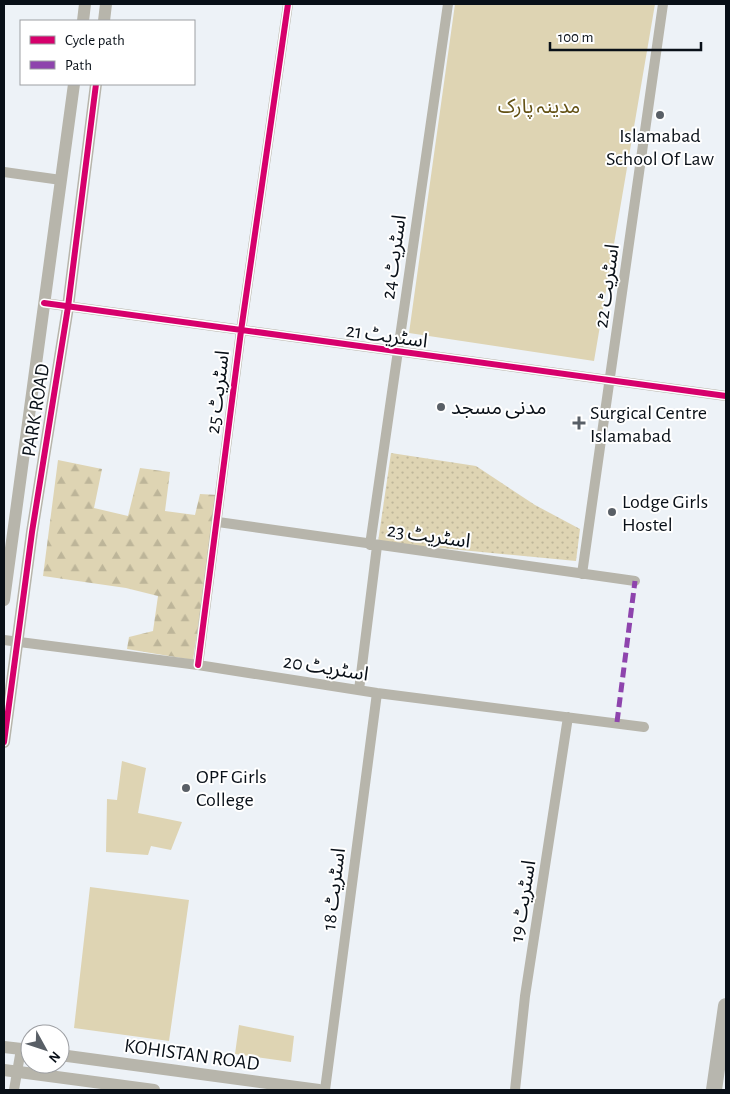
<svg xmlns="http://www.w3.org/2000/svg" width="730" height="1094" font-family="'Alegreya Sans','Noto Sans Arabic',sans-serif">
<style>
.grass{fill:url(#grass-dots)}
.forest{fill:url(#forest-firs)}
.green{fill:#ded4b3}
.lines{fill:none;stroke-linecap:round;stroke-linejoin:round}
.minor{stroke:#b7b5ab;stroke-width:10}
.tertiary{stroke:#b7b5ab;stroke-width:12}
.primary{stroke:#b7b6ae;stroke-width:16}
.quiet{stroke:#8e44ad;stroke-width:5;stroke-dasharray:10 5;stroke-linecap:butt}
.cycleway-casing{stroke:#fff;stroke-width:9}
.cycleway{stroke:#d6006c;stroke-width:6}
.poi-dot{fill:#595f66;stroke:#fff;stroke-width:2}
.labels{text-anchor:middle;stroke-width:4;stroke-linejoin:round;paint-order:stroke}
.park-label{font-size:20px;fill:#635114;stroke:#fff}
.poi-label{font-size:20px;fill:#091018;stroke:#fff;text-anchor:start}
.street-label{font-size:20px;fill:#091018;stroke:#fff}
</style>
<defs>
<pattern id="grass-dots" width="8" height="8" patternUnits="userSpaceOnUse" patternTransform="scale(1.25)"><rect width="8" height="8" fill="#ded4b3"/><path d="M2 2h.1M6 6h.1" fill="none" stroke="#bdb599" stroke-width="1.8" stroke-linecap="round"/></pattern>
<pattern id="forest-firs" width="22" height="20" patternUnits="userSpaceOnUse" patternTransform="scale(1.25)"><rect width="22" height="20" fill="#ded4b3"/><path d="M5 1l3.5 6h-7zM16 11l3.5 6h-7z" fill="#bdb599"/></pattern>
</defs>
<rect width="100%" height="100%" fill="#edf2f7"/>
<path class="grass" d="M 391,453 L 476,466 L 535,505 L 580,529 L 576,561 L 378,542 Z"/>
<path class="forest" d="M 58,460 L 102,469 L 94,508 L 128,516 L 140,468 L 170,472 L 165,511 L 195,515 L 200,494 L 218,495 L 193,660 L 127,649 L 129,637 L 153,631 L 158,596 L 126,588 L 43,576 Z"/>
<path class="green" d="M 455,4 L 655,4 L 594,361 L 409,333 Z
M 122,761 L 146,768 L 138,813 L 182,822 L 171,850 L 151,846 L 148,855 L 106,852 L 107,799 L 117,800 Z
M 90,887 L 189,900 L 169,1041 L 74,1028 Z
M 239,1025 L 294,1036 L 291,1062 L 235,1054 Z"/>
<g class="lines">
<path class="minor" d="M 4,172 L 61,180
M 44,303 L 726,396
M 218,522 L 635,581
M 370,545 L 448,4
M 582,574 L 663,4
M 4,640 L 198,665 L 377,693 L 644,727
M 198,665 L 241,331 L 288,4
M 359,690 L 377,546
M 14,1090 L 21,1049
M 325,1090 L 377,693
M 515,1090 L 525,996 L 568,717"/>
<path class="tertiary" d="M 83,21 L 85,4
M 104,21 L 106,4
M 4,600 L 74,84
M 4,742 L 32,532 L 68,307 L 96,84
M 4,1047 L 30,1050
M 60,1055 L 319,1090
M 4,1070 L 154,1090"/>
<path class="primary" d="M 714,1090 L 726,1006"/>
<path class="quiet" d="M 617,722 L 635,581"/>
<defs>
<path id="cycleway" d="M 44,303 L 726,396
M 198,665 L 241,331 L 288,4
M 4,742 L 32,532 L 68,307 L 96,84"/>
</defs>
<use href="#cycleway" class="cycleway-casing"/>
<use href="#cycleway" class="cycleway"/>
</g>
<g class="poi-dot">
<circle cx="660" cy="115" r="5"/>
<circle cx="441" cy="407" r="5"/>
<path d="M576.5 415.5h5v5h5v5h-5v5h-5v-5h-5v-5h5z"/>
<circle cx="612" cy="512" r="5"/>
<circle cx="186" cy="788" r="5"/>
</g>
<g class="labels">
<g class="park-label">
<text x="539" y="113">مدینہ پارک</text>
</g>
<g class="poi-label">
<text x="660" y="142" text-anchor="middle">Islamabad<tspan x="660" dy="23">School Of Law</tspan></text>
<text x="451" y="414">مدنی مسجد</text>
<text x="590" y="419">Surgical Centre<tspan x="590" dy="23">Islamabad</tspan></text>
<text x="622" y="508">Lodge Girls<tspan x="622" dy="23">Hostel</tspan></text>
<text x="196" y="783">OPF Girls<tspan x="196" dy="23">College</tspan></text>
</g>
<g class="street-label">
<text transform="translate(393 257) rotate(-82)" y="7">اسٹریٹ 24</text>
<text transform="translate(606 286) rotate(-82)" y="7">اسٹریٹ 22</text>
<text transform="translate(387 335) rotate(8)" y="7">اسٹریٹ 21</text>
<text transform="translate(217 392) rotate(-83)" y="7">اسٹریٹ 25</text>
<text transform="translate(35 410) rotate(-81)" y="7">PARK ROAD</text>
<text transform="translate(429 535) rotate(8)" y="7">اسٹریٹ 23</text>
<text transform="translate(326 667) rotate(9)" y="7">اسٹریٹ 20</text>
<text transform="translate(333 889) rotate(-83)" y="7">اسٹریٹ 18</text>
<text transform="translate(522 901) rotate(-81)" y="7">اسٹریٹ 19</text>
<text transform="translate(192 1054) rotate(8)" y="7">KOHISTAN ROAD</text>
</g>
</g>
<rect width="730" height="1094" fill="none" stroke="#091018" stroke-width="10"/>
<rect x="20" y="20" width="175" height="65" fill="#ffffff" stroke="#9d9fa3"/>
<rect x="30" y="36" width="25" height="8" fill="#d6006c" stroke="#9d9fa3"/>
<text x="65" y="45" font-size="15" fill="#091018">Cycle path</text>
<rect x="30" y="61" width="25" height="8" fill="#8e44ad" stroke="#9d9fa3"/>
<text x="65" y="70" font-size="15" fill="#091018">Path</text>
<g transform="translate(45 1049) rotate(130)"><circle r="24" fill="#ffffff" stroke="#9d9fa3"/>
<path d="M0-4L9 19L0 12L-9 19Z" fill="#595f66"/>
<text y="-8" font-size="14" font-weight="bold" text-anchor="middle" fill="#091018">N</text>
</g>
<path d="M550 42v8h151v-8" fill="none" stroke="#091018" stroke-width="2.5"/>
<text x="558" y="42" font-size="15" fill="#091018" stroke="#ffffff" stroke-width="4" paint-order="stroke">100 m</text>
</svg>
